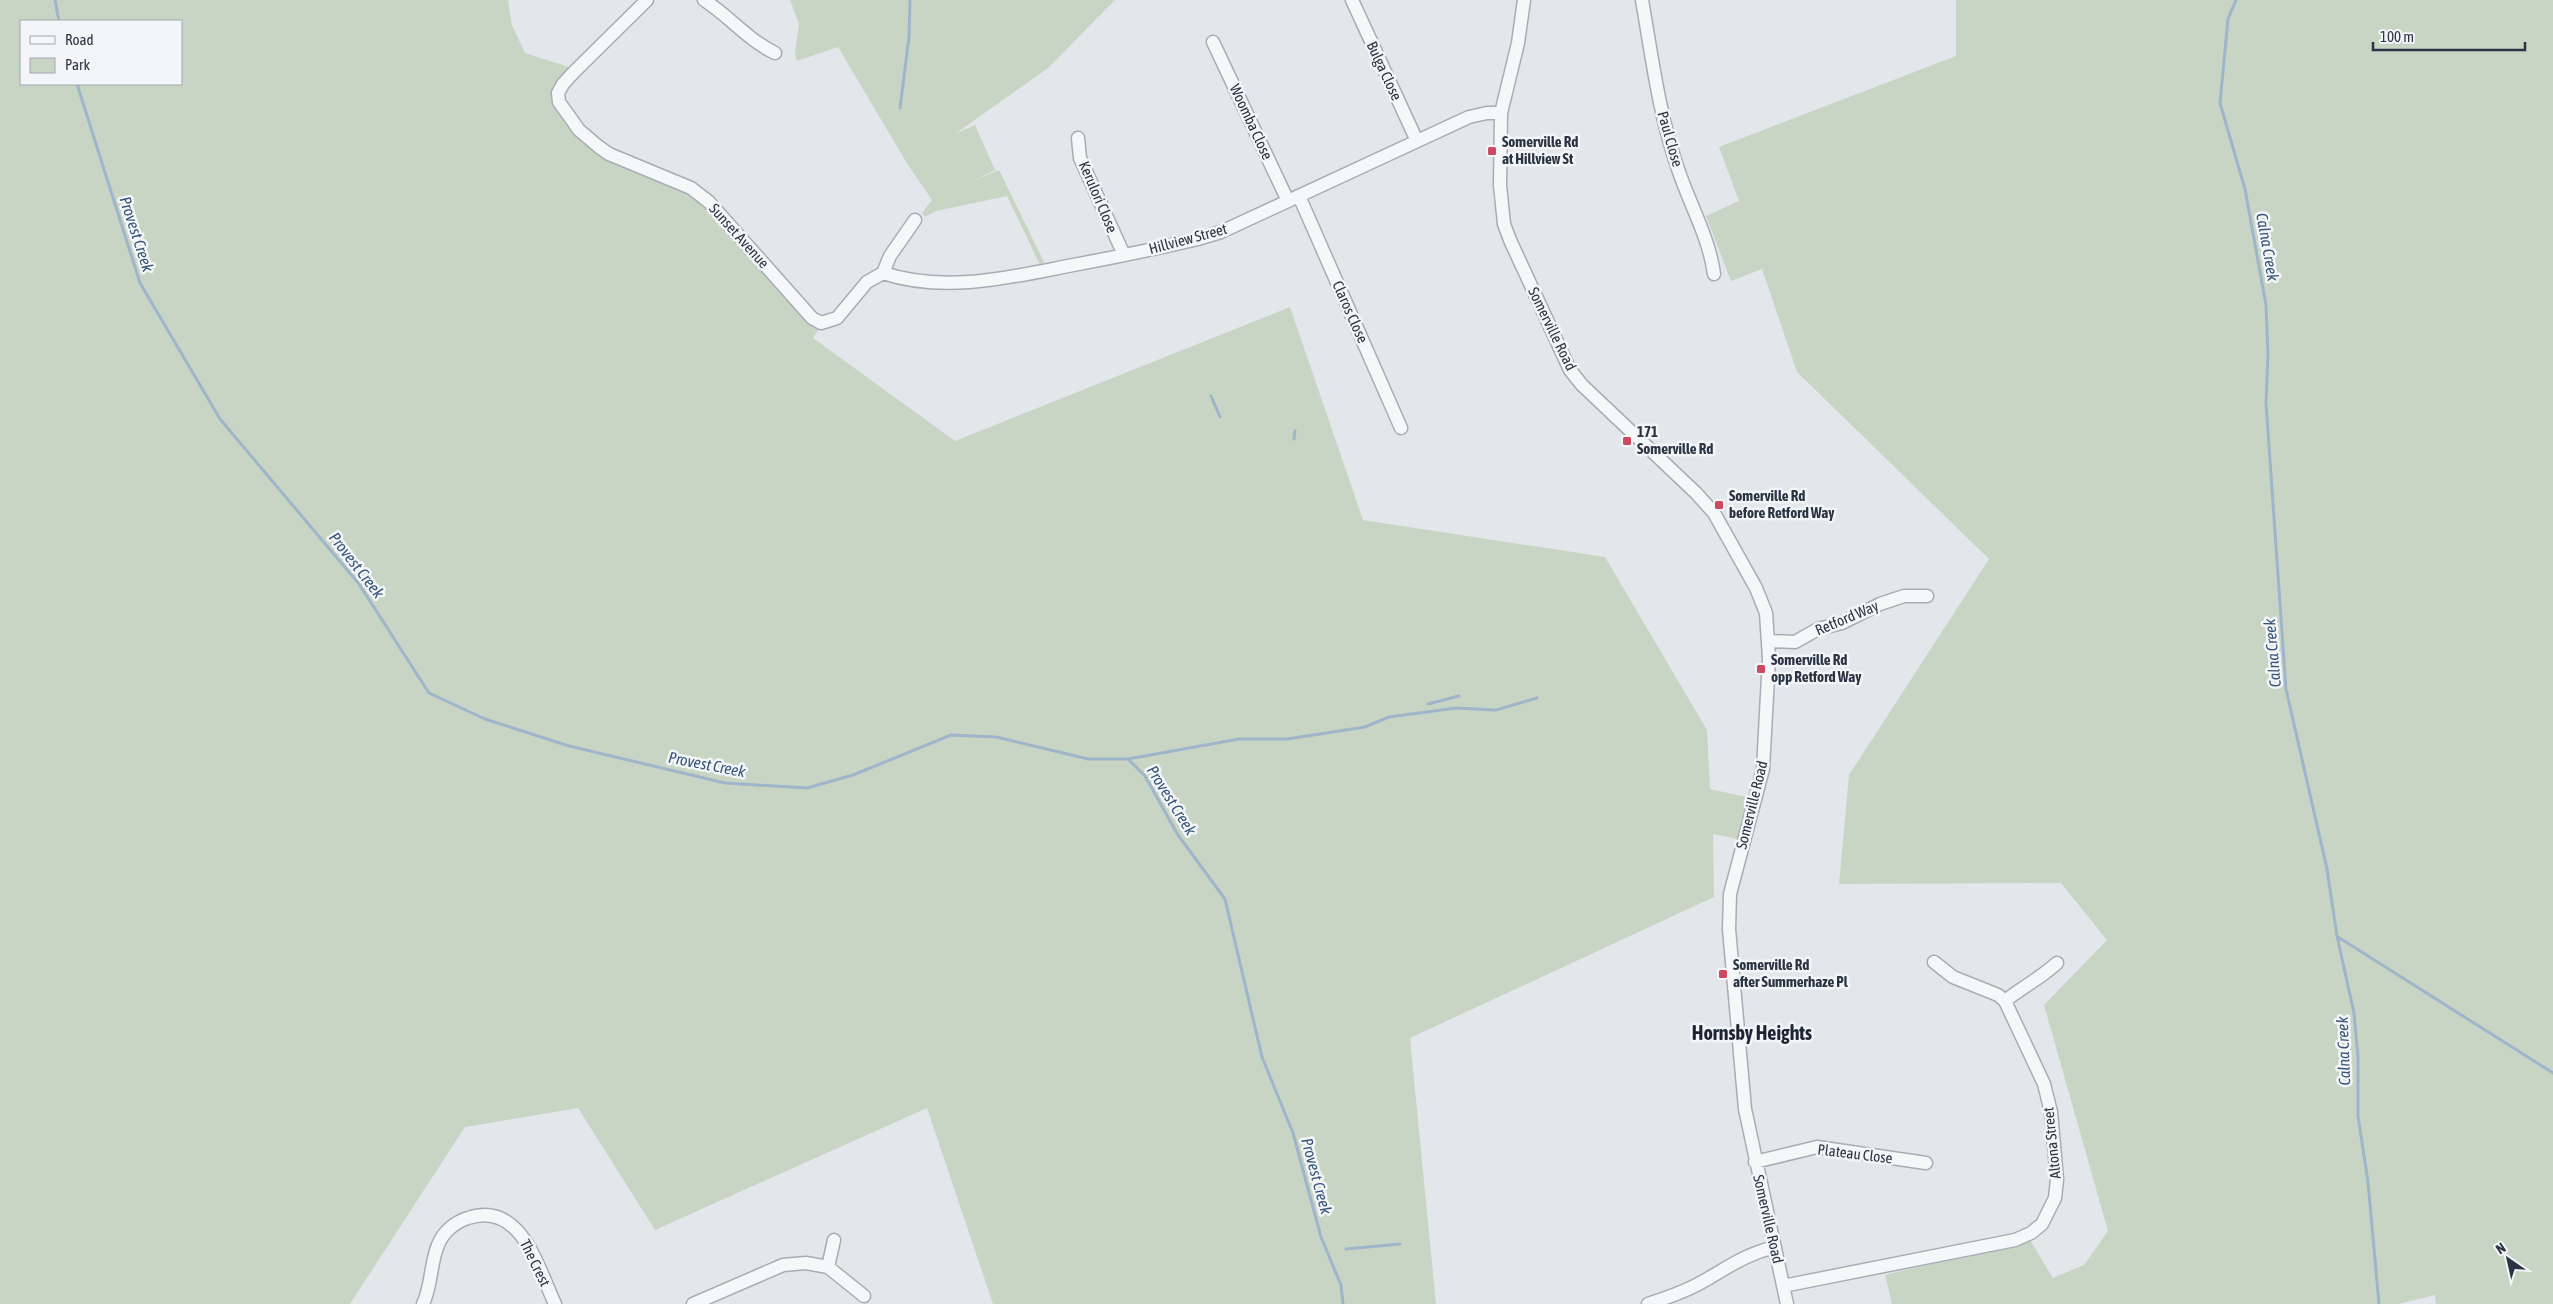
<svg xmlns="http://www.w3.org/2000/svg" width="2553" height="1304" font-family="'Asap Condensed',sans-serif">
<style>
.green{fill:#c9d5c4;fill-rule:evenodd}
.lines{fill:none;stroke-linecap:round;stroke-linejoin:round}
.stream{stroke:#9eb5ca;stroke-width:3}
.minor-casing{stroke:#a8adb5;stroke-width:15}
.minor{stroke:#f6f7f9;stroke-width:12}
.poi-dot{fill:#ce4a61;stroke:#f3f5f8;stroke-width:2}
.labels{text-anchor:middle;stroke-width:5;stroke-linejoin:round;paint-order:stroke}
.street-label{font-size:15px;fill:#2b3443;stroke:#f3f5f8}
.poi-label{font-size:15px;font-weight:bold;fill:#2b3443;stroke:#f3f5f8;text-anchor:start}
.water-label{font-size:16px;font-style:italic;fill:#355477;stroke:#f3f5f8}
.district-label{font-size:20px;font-weight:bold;fill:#1d2534;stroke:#f3f5f8}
</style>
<rect width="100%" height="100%" fill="#e3e6eb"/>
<path class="green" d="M 0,0 L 508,0 L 512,25 L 525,53 L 575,69 L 558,98 L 559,114 L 564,122 L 594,150 L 702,198 L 821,326 L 813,338 L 955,441 L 1290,307 L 1363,520 L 1605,557 L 1707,730 L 1710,789 L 1751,798 L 1742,840 L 1713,834 L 1714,897 L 1410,1038 L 1436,1304 L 993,1304 L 927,1108 L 655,1230 L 578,1108 L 465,1127 L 350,1304 L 0,1304 ZM 21,21 L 181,21 L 181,84 L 21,84 Z
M 790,0 L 1115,0 L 1048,68 L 955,134 L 975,125 L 995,170 L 975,180 L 999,170 L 1047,268 L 1042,269 L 1007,196 L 936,211 L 925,217 L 922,213 L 932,200 L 908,165 L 838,47 L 797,61 L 795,54 L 799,24 Z
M 1956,0 L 2553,0 L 2553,1304 L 2436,1304 L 2435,1295 L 2398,1304 L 1892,1304 L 1885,1275 L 2030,1240 L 2053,1278 L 2084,1265 L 2108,1231 L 2044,1005 L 2107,940 L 2061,883 L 1839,884 L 1849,775 L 1989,559 L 1797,372 L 1762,269 L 1731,281 L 1706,216 L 1739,201 L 1719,147 L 1956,56 Z"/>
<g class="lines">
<path class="stream" d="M 55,0 L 59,21
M 2236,0 L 2228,19 L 2220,103 L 2245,189 L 2266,305 L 2268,354 L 2266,403 L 2286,689 L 2327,869 L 2337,936 L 2354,1013 L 2358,1057 L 2358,1116 L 2368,1182 L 2379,1304
M 77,84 L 140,283 L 220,419 L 359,584 L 429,693 L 485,719 L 569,746 L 725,783 L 807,788 L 853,775 L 951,735 L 996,737 L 1088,759 L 1128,759 L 1145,776 L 1178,835 L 1225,899 L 1262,1057 L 1293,1133 L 1321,1237 L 1341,1285 L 1343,1304
M 900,108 L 909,37 L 910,0
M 1211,396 L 1220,417
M 1294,439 L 1295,431
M 1428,704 L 1459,696
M 1128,759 L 1239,739 L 1287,739 L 1365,727 L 1389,717 L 1456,708 L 1496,710 L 1537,698
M 2338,937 L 2553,1073
M 1346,1249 L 1400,1244"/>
<defs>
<path id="minor" d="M 647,0 L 574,72 L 563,84 L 558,93 L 559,102 L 579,130 L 599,147 L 609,154 L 691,188 L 709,202 L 812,318 L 821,323 L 837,318 L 867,282 L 883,273 L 890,256 L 915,220
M 704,0 C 729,16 748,40 775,53
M 1352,0 L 1417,141
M 1524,0 L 1518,43 L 1501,113 L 1500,185 L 1504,224 L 1510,240 L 1570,370 L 1582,385 L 1696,493 L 1714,513 L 1756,588 L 1766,613 L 1769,658 L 1763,769 L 1730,894 L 1729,929 L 1745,1109 L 1787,1304
M 1642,0 C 1652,57 1659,115 1678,169 C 1690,205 1709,237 1714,274
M 1213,42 L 1288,201
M 1078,138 L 1080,158 L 1124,255
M 1299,196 L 1401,428
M 883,273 C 944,293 1007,278 1068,266 C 1111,258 1155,249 1198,239 L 1221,232 L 1469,117 L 1487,113 L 1501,113
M 1769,641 L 1795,642 L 1818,629 L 1842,623 L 1880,604 L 1904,596 L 1927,596
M 2005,1001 C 2022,987 2041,978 2057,963
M 1755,1162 L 1817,1147 L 1926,1163
M 828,1267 L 864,1296
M 1783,1286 L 2015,1240 L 2031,1233 L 2042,1224 L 2055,1198 L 2057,1179 L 2051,1112 L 2044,1084 L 2005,1001 L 1998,995 L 1953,977 L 1934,962
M 423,1304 C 432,1285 430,1264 438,1245 C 443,1232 455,1222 468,1218 C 521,1200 538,1268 555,1304
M 693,1304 L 783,1265 L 806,1263 L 828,1267 L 834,1240
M 1648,1304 C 1666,1298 1685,1292 1702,1282 C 1729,1267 1743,1255 1775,1247"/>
</defs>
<use href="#minor" class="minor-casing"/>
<use href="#minor" class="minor"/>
</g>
<g class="poi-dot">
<rect x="1487" y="146" width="10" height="10" rx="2.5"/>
<rect x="1622" y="436" width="10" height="10" rx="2.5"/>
<rect x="1714" y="500" width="10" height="10" rx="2.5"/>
<rect x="1756" y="664" width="10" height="10" rx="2.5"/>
<rect x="1718" y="969" width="10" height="10" rx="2.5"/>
</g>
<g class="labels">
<g class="street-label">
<text transform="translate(1384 71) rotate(65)" y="5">Bulga Close</text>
<text transform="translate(1251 122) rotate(65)" y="5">Woomba Close</text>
<text transform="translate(1670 139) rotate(74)" y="5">Paul Close</text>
<text transform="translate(1098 197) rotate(67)" y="5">Kerulori Close</text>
<text transform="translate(739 236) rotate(48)" y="5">Sunset Avenue</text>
<text transform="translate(1188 239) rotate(-15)" y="5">Hillview Street</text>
<text transform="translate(1350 312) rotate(66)" y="5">Claros Close</text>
<text transform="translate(1552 329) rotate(64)" y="5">Somerville Road</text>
<text transform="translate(1847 618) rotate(-23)" y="5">Retford Way</text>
<text transform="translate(1752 805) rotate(-76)" y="5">Somerville Road</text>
<text transform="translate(2052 1143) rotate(-96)" y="5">Altona Street</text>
<text transform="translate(1855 1154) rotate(7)" y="5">Plateau Close</text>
<text transform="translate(1768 1219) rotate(77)" y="5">Somerville Road</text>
<text transform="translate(535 1263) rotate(64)" y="5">The Crest</text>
</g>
<g class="poi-label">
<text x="1502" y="147">Somerville Rd<tspan x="1502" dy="17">at Hillview St</tspan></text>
<text x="1637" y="437">171<tspan x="1637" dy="17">Somerville Rd</tspan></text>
<text x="1729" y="501">Somerville Rd<tspan x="1729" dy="17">before Retford Way</tspan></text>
<text x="1771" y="665">Somerville Rd<tspan x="1771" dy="17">opp Retford Way</tspan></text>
<text x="1733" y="970">Somerville Rd<tspan x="1733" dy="17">after Summerhaze Pl</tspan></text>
</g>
<g class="water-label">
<text transform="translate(137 234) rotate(72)" y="6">Provest Creek</text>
<text transform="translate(2268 247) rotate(80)" y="6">Calna Creek</text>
<text transform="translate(357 565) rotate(52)" y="6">Provest Creek</text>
<text transform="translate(2272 653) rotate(-95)" y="6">Calna Creek</text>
<text transform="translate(707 764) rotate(11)" y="6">Provest Creek</text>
<text transform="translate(1172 800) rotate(58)" y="6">Provest Creek</text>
<text transform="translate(2343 1051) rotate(-92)" y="6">Calna Creek</text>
<text transform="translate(1317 1176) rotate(75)" y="6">Provest Creek</text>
</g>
<g class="district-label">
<text x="1752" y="1040">Hornsby Heights</text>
</g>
</g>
<rect x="20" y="20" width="162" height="65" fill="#f3f5f8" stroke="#a3a8b0"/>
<rect x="30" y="36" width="25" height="8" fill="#f6f7f9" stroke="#a3a8b0"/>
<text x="65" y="45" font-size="15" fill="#2b3443">Road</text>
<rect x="30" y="58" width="25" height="15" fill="#c9d5c4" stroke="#a3a8b0"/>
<text x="65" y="70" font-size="15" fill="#2b3443">Park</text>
<g transform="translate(2508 1259) rotate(326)" stroke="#f3f5f8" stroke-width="4" paint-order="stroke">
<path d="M0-4L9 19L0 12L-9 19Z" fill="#2b3443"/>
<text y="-8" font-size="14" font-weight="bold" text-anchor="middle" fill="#2b3443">N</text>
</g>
<path d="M2373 42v8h152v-8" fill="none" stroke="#2b3443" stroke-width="2.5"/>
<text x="2380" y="42" font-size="15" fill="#2b3443" stroke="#f3f5f8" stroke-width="4" paint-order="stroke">100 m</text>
</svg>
